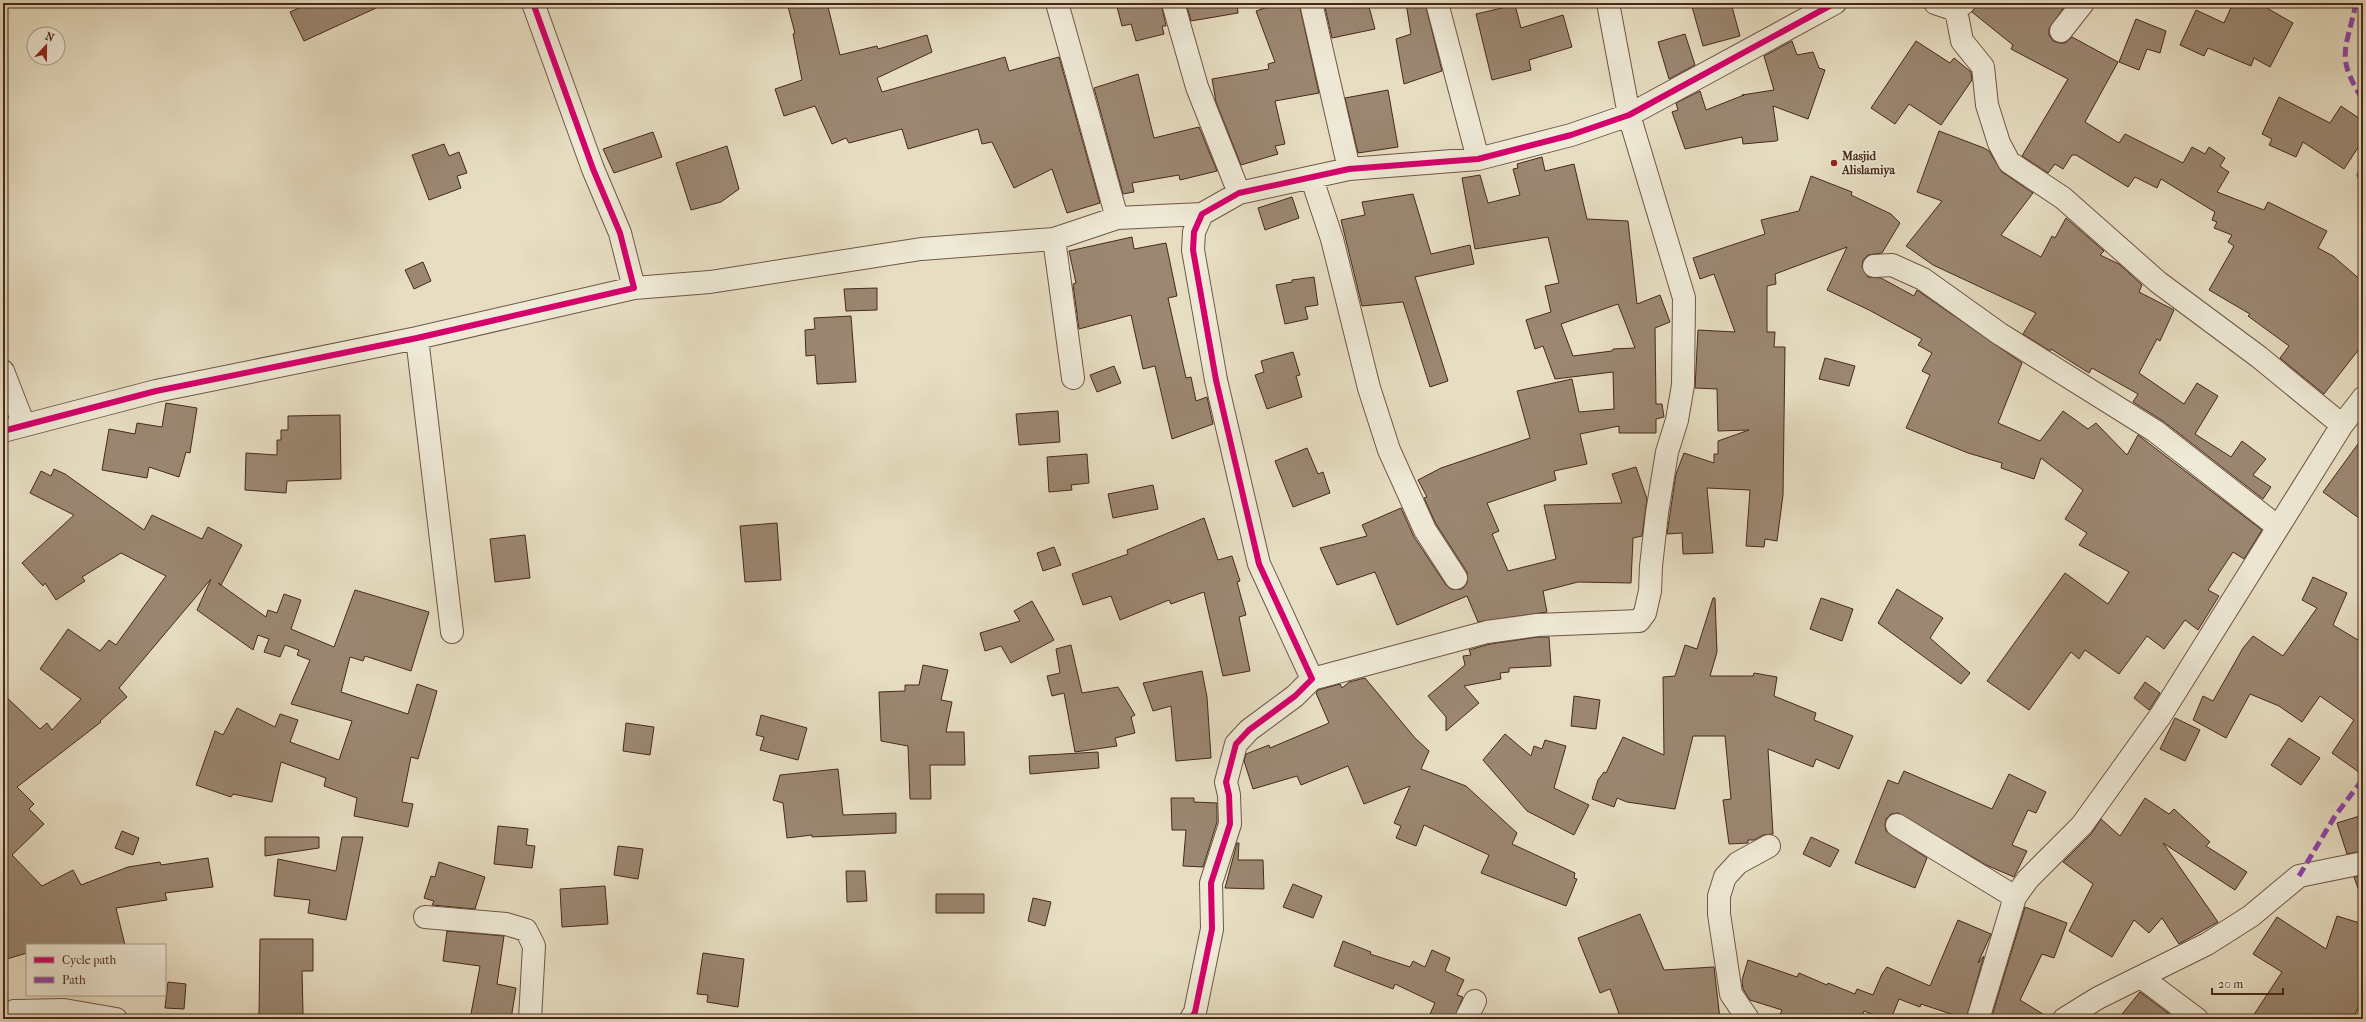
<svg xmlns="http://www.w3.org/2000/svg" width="2366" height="1022" font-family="'IM FELL French Canon',serif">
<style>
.building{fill:#9b8772;stroke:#48281b;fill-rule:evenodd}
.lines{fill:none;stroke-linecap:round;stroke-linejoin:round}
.minor-casing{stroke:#705645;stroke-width:24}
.minor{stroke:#efead7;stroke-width:22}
.quiet{stroke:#8e44ad;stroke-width:5;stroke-dasharray:10 5;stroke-linecap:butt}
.cycleway-casing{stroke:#efead7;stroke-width:8}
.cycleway{stroke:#d6006c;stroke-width:6}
.poi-dot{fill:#8f2418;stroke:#efead7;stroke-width:1.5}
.labels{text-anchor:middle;stroke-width:3;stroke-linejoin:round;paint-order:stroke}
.poi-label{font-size:12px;font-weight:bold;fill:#48281b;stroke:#efead7;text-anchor:start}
</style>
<rect width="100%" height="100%" fill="#e7dec2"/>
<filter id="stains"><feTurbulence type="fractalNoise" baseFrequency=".005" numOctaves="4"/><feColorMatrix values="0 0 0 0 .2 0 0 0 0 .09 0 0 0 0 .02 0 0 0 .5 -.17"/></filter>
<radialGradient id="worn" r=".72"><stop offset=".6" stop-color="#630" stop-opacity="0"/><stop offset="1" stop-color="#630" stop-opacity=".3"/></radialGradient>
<path class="building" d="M 310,3 L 387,3 L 304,41 L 290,12 Z
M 787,3 L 827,3 L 840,55 L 877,46 L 878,49 L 927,35 L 932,52 L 877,78 L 882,92 L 1005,57 L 1009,71 L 1059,57 L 1100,203 L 1067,213 L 1052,169 L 1014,188 L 992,142 L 982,144 L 978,129 L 908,149 L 902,129 L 849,143 L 846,138 L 832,144 L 815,106 L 784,116 L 775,89 L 802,80 L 793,34 L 795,33 Z
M 1116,3 L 1161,3 L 1166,26 L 1162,26 L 1164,34 L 1136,41 L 1131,24 L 1122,26 Z
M 1186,3 L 1237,3 L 1238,13 L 1191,21 Z
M 1279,3 L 1299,3 L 1319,93 L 1275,101 L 1285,144 L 1275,146 L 1278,154 L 1241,165 L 1216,102 L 1212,79 L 1269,69 L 1268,64 L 1275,62 L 1256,11 Z
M 1324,3 L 1368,3 L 1375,29 L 1332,38 Z
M 1406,3 L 1425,3 L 1442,71 L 1404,84 L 1396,39 L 1411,34 Z
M 1691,3 L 1731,3 L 1740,36 L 1703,46 Z
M 1976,3 L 2067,3 L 2049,29 L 2049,35 L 2053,41 L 2059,43 L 2065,43 L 2072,37 L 2118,62 L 2085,122 L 2119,143 L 2125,134 L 2183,163 L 2192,147 L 2205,154 L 2209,147 L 2225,158 L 2220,166 L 2229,172 L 2217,192 L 2264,210 L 2268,202 L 2327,231 L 2318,248 L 2333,256 L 2363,282 L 2363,344 L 2324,394 L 2280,358 L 2289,346 L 2248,316 L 2250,314 L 2209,290 L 2234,246 L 2228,242 L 2232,235 L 2214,228 L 2217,222 L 2212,220 L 2215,212 L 2161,179 L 2157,188 L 2135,177 L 2128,187 L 2076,155 L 2072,155 L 2063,169 L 2055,164 L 2048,173 L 2022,156 L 2068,79 L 2011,49 L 2013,45 L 1972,12 Z
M 2233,3 L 2258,3 L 2293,23 L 2270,67 L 2254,58 L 2251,66 L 2208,48 L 2204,56 L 2180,45 L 2196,10 L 2224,23 Z
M 1515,5 L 1521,28 L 1563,15 L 1572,47 L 1529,60 L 1531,70 L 1492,80 L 1476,14 Z
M 2136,19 L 2166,31 L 2160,53 L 2147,49 L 2139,70 L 2119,62 Z
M 1685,34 L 1695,65 L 1669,79 L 1658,42 Z
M 1792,41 L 1797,55 L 1813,52 L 1819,68 L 1825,70 L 1808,119 L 1773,106 L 1778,140 L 1776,141 L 1743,144 L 1742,137 L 1685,149 L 1672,112 L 1678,110 L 1676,103 L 1700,91 L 1706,110 L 1744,95 L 1742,95 L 1774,90 L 1764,56 Z
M 1916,41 L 1950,63 L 1954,58 L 1971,72 L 1972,80 L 1941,125 L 1909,104 L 1895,124 L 1871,108 Z
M 1138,74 L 1154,138 L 1199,127 L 1217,171 L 1180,180 L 1179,175 L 1132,183 L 1134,192 L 1123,194 L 1094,88 Z
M 1388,90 L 1398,147 L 1358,153 L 1345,98 Z
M 2279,97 L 2330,123 L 2341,106 L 2363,121 L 2363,140 L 2344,169 L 2303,142 L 2296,157 L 2269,145 L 2272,139 L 2262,134 Z
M 1939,131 L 1984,148 L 1989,151 L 2002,172 L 2033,193 L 2001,235 L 2041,257 L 2052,236 L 2055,238 L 2066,218 L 2104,251 L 2100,255 L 2119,264 L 2142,285 L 2139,292 L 2174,310 L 2160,341 L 2157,339 L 2139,373 L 2184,404 L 2197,383 L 2218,396 L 2195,434 L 2231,457 L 2242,441 L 2266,459 L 2253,475 L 2271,487 L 2263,499 L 2163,421 L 2133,402 L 2138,394 L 2092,368 L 2089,373 L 2051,349 L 2050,351 L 2023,334 L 2036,313 L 1933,265 L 1906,246 L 1942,201 L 1917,192 Z
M 653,132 L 662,157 L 614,173 L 603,149 Z
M 444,144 L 449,156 L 459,152 L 467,173 L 457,176 L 461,188 L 429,200 L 412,155 Z
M 727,146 L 739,189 L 721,202 L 691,210 L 676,163 Z
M 1542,157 L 1545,171 L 1574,164 L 1587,219 L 1628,221 L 1637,304 L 1660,295 L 1670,322 L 1655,328 L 1656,404 L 1662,404 L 1664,417 L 1656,419 L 1656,433 L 1619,433 L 1619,426 L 1580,434 L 1587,464 L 1554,471 L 1556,480 L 1487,503 L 1499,531 L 1492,534 L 1508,571 L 1556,559 L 1544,505 L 1622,503 L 1612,474 L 1636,467 L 1647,499 L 1642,536 L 1633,538 L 1631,583 L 1578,582 L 1543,591 L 1547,612 L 1478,622 L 1467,596 L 1397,625 L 1375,572 L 1337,585 L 1320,548 L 1367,536 L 1362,525 L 1401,508 L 1414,537 L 1446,585 L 1451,589 L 1462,589 L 1467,583 L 1467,572 L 1436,524 L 1424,498 L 1427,497 L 1418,480 L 1441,468 L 1530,438 L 1517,391 L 1572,379 L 1579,412 L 1614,409 L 1613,372 L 1555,379 L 1543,346 L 1535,349 L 1526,320 L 1551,312 L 1545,286 L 1559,283 L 1548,237 L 1475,249 L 1462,178 L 1480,175 L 1488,203 L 1520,195 L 1513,169 L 1518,168 L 1517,164 ZM 1618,304 L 1635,348 L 1613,349 L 1612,351 L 1573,356 L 1561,324 Z
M 1811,176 L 1852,192 L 1851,195 L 1891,214 L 1900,223 L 1882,253 L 1868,255 L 1863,260 L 1862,267 L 1868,277 L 1881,278 L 1914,296 L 1917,290 L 2022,363 L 1998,423 L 2040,441 L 2063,411 L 2088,429 L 2096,423 L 2127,455 L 2138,435 L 2262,530 L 2244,559 L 2233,552 L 2208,590 L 2219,596 L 2198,630 L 2185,620 L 2164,649 L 2147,636 L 2119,674 L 2085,650 L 2079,659 L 2071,652 L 2029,710 L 1987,681 L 2065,573 L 2108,604 L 2129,572 L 2079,545 L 2087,533 L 2065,519 L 2083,490 L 2041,458 L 2034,479 L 2001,468 L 2002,463 L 1968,453 L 1906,428 L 1930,375 L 1922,371 L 1932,353 L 1918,345 L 1922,339 L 1869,310 L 1827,290 L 1847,247 L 1775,274 L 1776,284 L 1767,286 L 1767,332 L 1775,332 L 1774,347 L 1785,347 L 1783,495 L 1777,541 L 1765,539 L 1764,547 L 1746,546 L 1750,490 L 1707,488 L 1713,553 L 1683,554 L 1682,533 L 1667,534 L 1676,474 L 1684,453 L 1714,463 L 1714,454 L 1718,454 L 1718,441 L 1749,430 L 1718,431 L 1717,389 L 1695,388 L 1698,330 L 1735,332 L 1714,274 L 1700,279 L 1693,258 L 1765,234 L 1761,220 L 1799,211 Z
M 1413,194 L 1431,254 L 1470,245 L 1474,264 L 1415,277 L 1448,381 L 1430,387 L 1403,302 L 1362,306 L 1341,220 L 1365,215 L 1362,202 Z
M 1292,197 L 1299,218 L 1265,230 L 1258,208 Z
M 1132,237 L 1134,249 L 1166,243 L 1177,296 L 1168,298 L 1186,378 L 1191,377 L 1196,401 L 1207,397 L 1213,424 L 1172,439 L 1155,366 L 1143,369 L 1131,315 L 1079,329 L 1073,284 L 1076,283 L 1069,251 Z
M 423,262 L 431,281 L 414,289 L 405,270 Z
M 1314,277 L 1318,305 L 1305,307 L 1308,319 L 1285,324 L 1276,285 L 1292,282 L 1292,280 Z
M 877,288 L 877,310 L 846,311 L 844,289 Z
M 851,316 L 856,382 L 817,384 L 815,355 L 806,356 L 805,330 L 815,329 L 814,318 Z
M 1293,352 L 1300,375 L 1296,376 L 1302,397 L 1267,409 L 1255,375 L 1264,372 L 1261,361 Z
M 1825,358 L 1855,366 L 1849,386 L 1819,379 Z
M 1114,366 L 1121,383 L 1097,392 L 1090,375 Z
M 166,403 L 197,408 L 190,453 L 186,452 L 179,477 L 149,467 L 147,478 L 102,470 L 109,429 L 135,434 L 137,423 L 162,427 Z
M 1058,411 L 1060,442 L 1019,445 L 1016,414 Z
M 340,415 L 341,479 L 287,481 L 286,493 L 245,490 L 246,453 L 277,455 L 277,440 L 281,440 L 281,430 L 288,430 L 288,416 Z
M 2363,437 L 2363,521 L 2323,492 Z
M 1307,448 L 1318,474 L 1323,472 L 1330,493 L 1293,507 L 1275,461 Z
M 1087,454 L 1089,483 L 1071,485 L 1072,490 L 1049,492 L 1047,457 Z
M 54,469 L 65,474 L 144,530 L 152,515 L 202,539 L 208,527 L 242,545 L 221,585 L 218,583 L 266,617 L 268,610 L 277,613 L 284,594 L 301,600 L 291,629 L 334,647 L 355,590 L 429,612 L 411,671 L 365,656 L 363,661 L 350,657 L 341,692 L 408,714 L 417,684 L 437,691 L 418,759 L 411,757 L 402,802 L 413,804 L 408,827 L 354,816 L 357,798 L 324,786 L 326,778 L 281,762 L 272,802 L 233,794 L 231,797 L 196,785 L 215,731 L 223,735 L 237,708 L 275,727 L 280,714 L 298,720 L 290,742 L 339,760 L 352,721 L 291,704 L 310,660 L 297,655 L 299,650 L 285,645 L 280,657 L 264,652 L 269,639 L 258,635 L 253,650 L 197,610 L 211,579 L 119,688 L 127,697 L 100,721 L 101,722 L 17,787 L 34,804 L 29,809 L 44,824 L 12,855 L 42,886 L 73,870 L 81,885 L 128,867 L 160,862 L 161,865 L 208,858 L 213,887 L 165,893 L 167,900 L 116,908 L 125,945 L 27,945 L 27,953 L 3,960 L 3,694 L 40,729 L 47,723 L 52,730 L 81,699 L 40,669 L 68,629 L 100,651 L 109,640 L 116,645 L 166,576 L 121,553 L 82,577 L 85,581 L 56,600 L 45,583 L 43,586 L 22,563 L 74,515 L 30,493 L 41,471 L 51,476 Z
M 1153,485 L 1158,509 L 1113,518 L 1108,494 Z
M 1204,518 L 1218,560 L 1232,556 L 1240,581 L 1237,582 L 1246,615 L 1239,617 L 1250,671 L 1223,676 L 1204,592 L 1171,604 L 1169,600 L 1120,620 L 1111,596 L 1083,605 L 1072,574 L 1128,554 L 1127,550 Z
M 777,523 L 781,580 L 745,582 L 740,526 Z
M 525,535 L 530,578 L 495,582 L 490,539 Z
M 1054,547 L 1061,565 L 1043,571 L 1037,553 Z
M 2313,577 L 2347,593 L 2333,625 L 2363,643 L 2363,775 L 2332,753 L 2354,720 L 2320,696 L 2302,722 L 2279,706 L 2250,694 L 2226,738 L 2193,720 L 2203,696 L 2213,701 L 2243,648 L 2253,636 L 2283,656 L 2317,608 L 2302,600 Z
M 1897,589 L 1943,618 L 1930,638 L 1970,673 L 1961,684 L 1878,623 Z
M 1713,598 L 1715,598 L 1717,652 L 1710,676 L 1753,676 L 1754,673 L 1777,677 L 1774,696 L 1816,713 L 1814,720 L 1853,736 L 1839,769 L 1816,759 L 1813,767 L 1768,749 L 1773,834 L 1763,835 L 1754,840 L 1748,840 L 1748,843 L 1729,844 L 1723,800 L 1731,799 L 1725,736 L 1693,736 L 1675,809 L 1627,802 L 1617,798 L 1614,807 L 1592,799 L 1598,780 L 1604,772 L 1606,773 L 1623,737 L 1664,755 L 1663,677 L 1675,676 L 1685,645 L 1697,649 Z
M 1821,598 L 1853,609 L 1842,641 L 1810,629 Z
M 1032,601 L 1054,640 L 1011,663 L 1001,646 L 985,651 L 980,633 L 1020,621 L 1014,611 Z
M 1538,637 L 1549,637 L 1551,666 L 1509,668 L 1509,672 L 1500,673 L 1501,679 L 1464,686 L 1479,703 L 1446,731 L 1446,717 L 1428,696 L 1465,665 L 1463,656 L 1471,655 L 1469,650 L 1490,644 Z
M 1071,645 L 1082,693 L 1118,687 L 1135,715 L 1131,717 L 1135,733 L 1115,738 L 1117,746 L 1075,752 L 1064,693 L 1052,696 L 1047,676 L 1060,673 L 1056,649 Z
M 923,665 L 948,670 L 941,700 L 952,702 L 946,732 L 964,732 L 965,765 L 930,765 L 931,799 L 910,799 L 908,746 L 881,741 L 879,692 L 905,691 L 905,685 L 919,685 Z
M 1202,671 L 1207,697 L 1211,758 L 1176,761 L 1171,706 L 1153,711 L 1143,683 Z
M 1365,678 L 1415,738 L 1429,751 L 1421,769 L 1466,786 L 1517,833 L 1512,844 L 1575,873 L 1574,878 L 1577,879 L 1566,906 L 1481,873 L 1489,855 L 1424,825 L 1416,846 L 1396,838 L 1401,826 L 1394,823 L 1410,786 L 1364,804 L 1348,766 L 1301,785 L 1297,776 L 1253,789 L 1244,761 L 1246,754 L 1269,745 L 1270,748 L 1329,723 L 1316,693 L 1318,690 L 1340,684 L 1342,688 L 1349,682 Z
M 2145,682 L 2160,693 L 2149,710 L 2134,698 Z
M 1574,696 L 1600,700 L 1596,729 L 1571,726 Z
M 761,715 L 807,728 L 798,760 L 760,750 L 764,737 L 756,735 Z
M 2175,718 L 2200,730 L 2185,761 L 2160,749 Z
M 626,723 L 654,727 L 650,755 L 623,751 Z
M 1505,734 L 1531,756 L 1534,746 L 1542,749 L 1545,740 L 1566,746 L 1554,788 L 1589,805 L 1574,835 L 1527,811 L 1483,760 Z
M 2289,738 L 2320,758 L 2301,785 L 2271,765 Z
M 1098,752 L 1099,768 L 1030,774 L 1029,756 Z
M 838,769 L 843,815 L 896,813 L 896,833 L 812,837 L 812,835 L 787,838 L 783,803 L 773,800 L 780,775 Z
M 1904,771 L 1992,809 L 2009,774 L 2046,792 L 2036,813 L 2028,810 L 2012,845 L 2027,851 L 2014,877 L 1986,865 L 1898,813 L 1891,814 L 1886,819 L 1885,825 L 1886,831 L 1927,858 L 1915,888 L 1855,863 L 1888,780 L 1898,784 Z
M 1171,798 L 1194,798 L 1194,802 L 1217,803 L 1217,822 L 1203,867 L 1183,866 L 1186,830 L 1172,830 Z
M 2145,798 L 2169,814 L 2174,809 L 2210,842 L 2206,846 L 2247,872 L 2235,890 L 2163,843 L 2218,922 L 2179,944 L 2162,918 L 2149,933 L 2134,920 L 2112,957 L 2069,931 L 2093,884 L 2063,862 L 2091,834 L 2101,819 L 2120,836 Z
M 2363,815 L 2363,851 L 2347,854 L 2337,823 Z
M 498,826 L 528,829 L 526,845 L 535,846 L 532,868 L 494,864 Z
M 122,831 L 139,838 L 133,855 L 115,848 Z
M 265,837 L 319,837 L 319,848 L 265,856 Z
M 342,837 L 363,837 L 346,920 L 308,913 L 310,900 L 274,896 L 278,859 L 336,871 Z
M 1811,837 L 1839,850 L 1830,867 L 1803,854 Z
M 1237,843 L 1239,843 L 1238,860 L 1263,860 L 1264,889 L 1225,888 Z
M 618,846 L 643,849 L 638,879 L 614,875 Z
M 439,862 L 485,877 L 475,909 L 432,905 L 434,901 L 424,898 L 431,876 L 435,877 Z
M 846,871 L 865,871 L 867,901 L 847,902 Z
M 2363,876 L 2363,891 L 2359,891 L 2354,877 Z
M 1293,884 L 1322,896 L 1313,918 L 1283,907 Z
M 605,886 L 608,924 L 562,927 L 560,889 Z
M 936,894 L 984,894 L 984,913 L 936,913 Z
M 1033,898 L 1051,902 L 1045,926 L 1028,921 Z
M 2025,907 L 2067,923 L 2054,958 L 2042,954 L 2020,1000 L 2051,1019 L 1991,1019 Z
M 1640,914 L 1664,970 L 1714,967 L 1720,1019 L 1621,1019 L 1610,989 L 1600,993 L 1578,938 Z
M 2337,916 L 2363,924 L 2363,997 L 2353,1019 L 2251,1019 L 2282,972 L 2253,954 L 2277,917 L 2326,949 Z
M 1958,920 L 1991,934 L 1978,963 L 1984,956 L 1966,1019 L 1921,1004 L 1920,1007 L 1899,999 L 1891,1019 L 1884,1019 L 1864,1011 L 1861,1019 L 1778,1019 L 1782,1010 L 1750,1000 L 1743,989 L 1742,980 L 1748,960 L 1797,977 L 1799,973 L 1827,985 L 1828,983 L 1855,994 L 1857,989 L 1873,995 L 1882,974 L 1887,967 L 1930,986 Z
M 447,931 L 504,936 L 497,984 L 516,988 L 511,1019 L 470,1019 L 480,966 L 443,961 Z
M 260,939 L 313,939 L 313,971 L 302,971 L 303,1014 L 259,1015 Z
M 1343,941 L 1371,952 L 1370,954 L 1410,967 L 1413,961 L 1425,967 L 1432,950 L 1450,958 L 1445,971 L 1464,980 L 1457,995 L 1463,997 L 1454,1019 L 1443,1019 L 1430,1014 L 1435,1003 L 1395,984 L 1393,989 L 1334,966 Z
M 703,953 L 744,959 L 738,1007 L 707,1002 L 708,995 L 697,994 Z
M 168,982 L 186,984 L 184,1009 L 165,1008 Z
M 2140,992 L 2176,1019 L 2118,1019 Z"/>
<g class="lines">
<defs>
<path id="minor" d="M 1057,3 L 1117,218
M 1173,3 L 1197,87 L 1239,193
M 1311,3 L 1349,169
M 1437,3 L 1478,159
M 1935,3 L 1956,10 L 1964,3
M 1956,10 L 1962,41 L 1983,67 L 1987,105 L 1999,143 L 2009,162 L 2063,198 L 2158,282 L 2259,357 L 2342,425
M 2061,31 L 2083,3
M 1312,179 L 1332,239 L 1369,388 L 1389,450 L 1425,530 L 1456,578
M 1054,239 L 1073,378
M 1874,266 L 1892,265 L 1923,279 L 2000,334 L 2155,431 L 2278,527
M 634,288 L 710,282 L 921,249 L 1054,239 L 1117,218 L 1202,214
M 417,338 L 452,632
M 3,371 L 24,425
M 3,431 L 156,391 L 417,338 L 634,288 L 620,233 L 593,169 L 533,3
M 1312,679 L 1487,632 L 1537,625 L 1639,621 L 1645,613 L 1650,591 L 1651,566 L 1657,513 L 1667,452 L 1677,420 L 1683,385 L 1684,298 L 1629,115 L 1608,3
M 1897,825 L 2015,897
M 425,917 L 506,924 L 526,930 L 534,946 L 530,1019
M 2141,977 L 2197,1019
M 14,1011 L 64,1010 L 116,1019
M 1191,1019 L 1195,1012 L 1212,929 L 1211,883 L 1230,824 L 1229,795 L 1226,782 L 1236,744 L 1249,730 L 1295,696 L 1312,679 L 1259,564 L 1216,380 L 1193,250 L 1194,232 L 1202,214 L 1239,193 L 1349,169 L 1478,159 L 1571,135 L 1629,115 L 1835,3
M 1466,1019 L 1475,1001
M 1748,1019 L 1731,994 L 1719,914 L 1719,896 L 1725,877 L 1738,863 L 1769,846
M 1978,1019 L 2015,897 L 2028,879 L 2082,825 L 2161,715 L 2342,425 L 2363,398
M 2064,1019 L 2098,998 L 2207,944 L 2251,916 L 2299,876 L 2363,863"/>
</defs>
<use href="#minor" class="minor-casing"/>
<use href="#minor" class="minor"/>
<path class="quiet" d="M 2356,3 C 2346,51 2335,56 2363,100
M 2363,158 L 2359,175 L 2363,184
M 2299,876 L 2335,816 L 2363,779"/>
<defs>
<path id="cycleway" d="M 3,431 L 156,391 L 417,338 L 634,288 L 620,233 L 593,169 L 533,3
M 1191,1019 L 1195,1012 L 1212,929 L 1211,883 L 1230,824 L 1229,795 L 1226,782 L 1236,744 L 1249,730 L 1295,696 L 1312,679 L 1259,564 L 1216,380 L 1193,250 L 1194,232 L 1202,214 L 1239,193 L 1349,169 L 1478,159 L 1571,135 L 1629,115 L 1835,3"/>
</defs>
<use href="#cycleway" class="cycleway-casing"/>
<use href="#cycleway" class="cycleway"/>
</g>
<circle class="poi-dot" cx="1834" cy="163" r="4"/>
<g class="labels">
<g class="poi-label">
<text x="1842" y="160">Masjid<tspan x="1842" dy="14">Alislamiya</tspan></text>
</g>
</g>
<rect width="2366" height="1022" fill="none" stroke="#e7dec2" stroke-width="16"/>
<rect x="4" y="4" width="2358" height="1014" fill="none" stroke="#48281b" stroke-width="2"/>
<rect x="8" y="8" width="2350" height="1006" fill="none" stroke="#48281b"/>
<rect x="26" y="944" width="140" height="52" fill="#efead7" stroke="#ac9c8c"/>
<rect x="34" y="957" width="20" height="6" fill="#d6006c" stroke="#ac9c8c"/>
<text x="62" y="964" font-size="12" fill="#48281b">Cycle path</text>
<rect x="34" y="977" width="20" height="6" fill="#8e44ad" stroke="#ac9c8c"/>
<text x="62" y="984" font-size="12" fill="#48281b">Path</text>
<g transform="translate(46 46) rotate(22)"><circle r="19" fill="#efead7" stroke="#ac9c8c"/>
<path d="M0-3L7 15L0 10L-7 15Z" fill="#8f2418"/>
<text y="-6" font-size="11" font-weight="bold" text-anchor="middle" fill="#48281b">N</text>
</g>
<path d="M2212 988v6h71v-6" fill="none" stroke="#48281b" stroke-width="2"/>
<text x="2218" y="988" font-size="12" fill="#48281b" stroke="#efead7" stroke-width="3" paint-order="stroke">20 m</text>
<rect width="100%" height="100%" filter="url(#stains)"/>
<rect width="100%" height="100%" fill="url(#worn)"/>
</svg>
